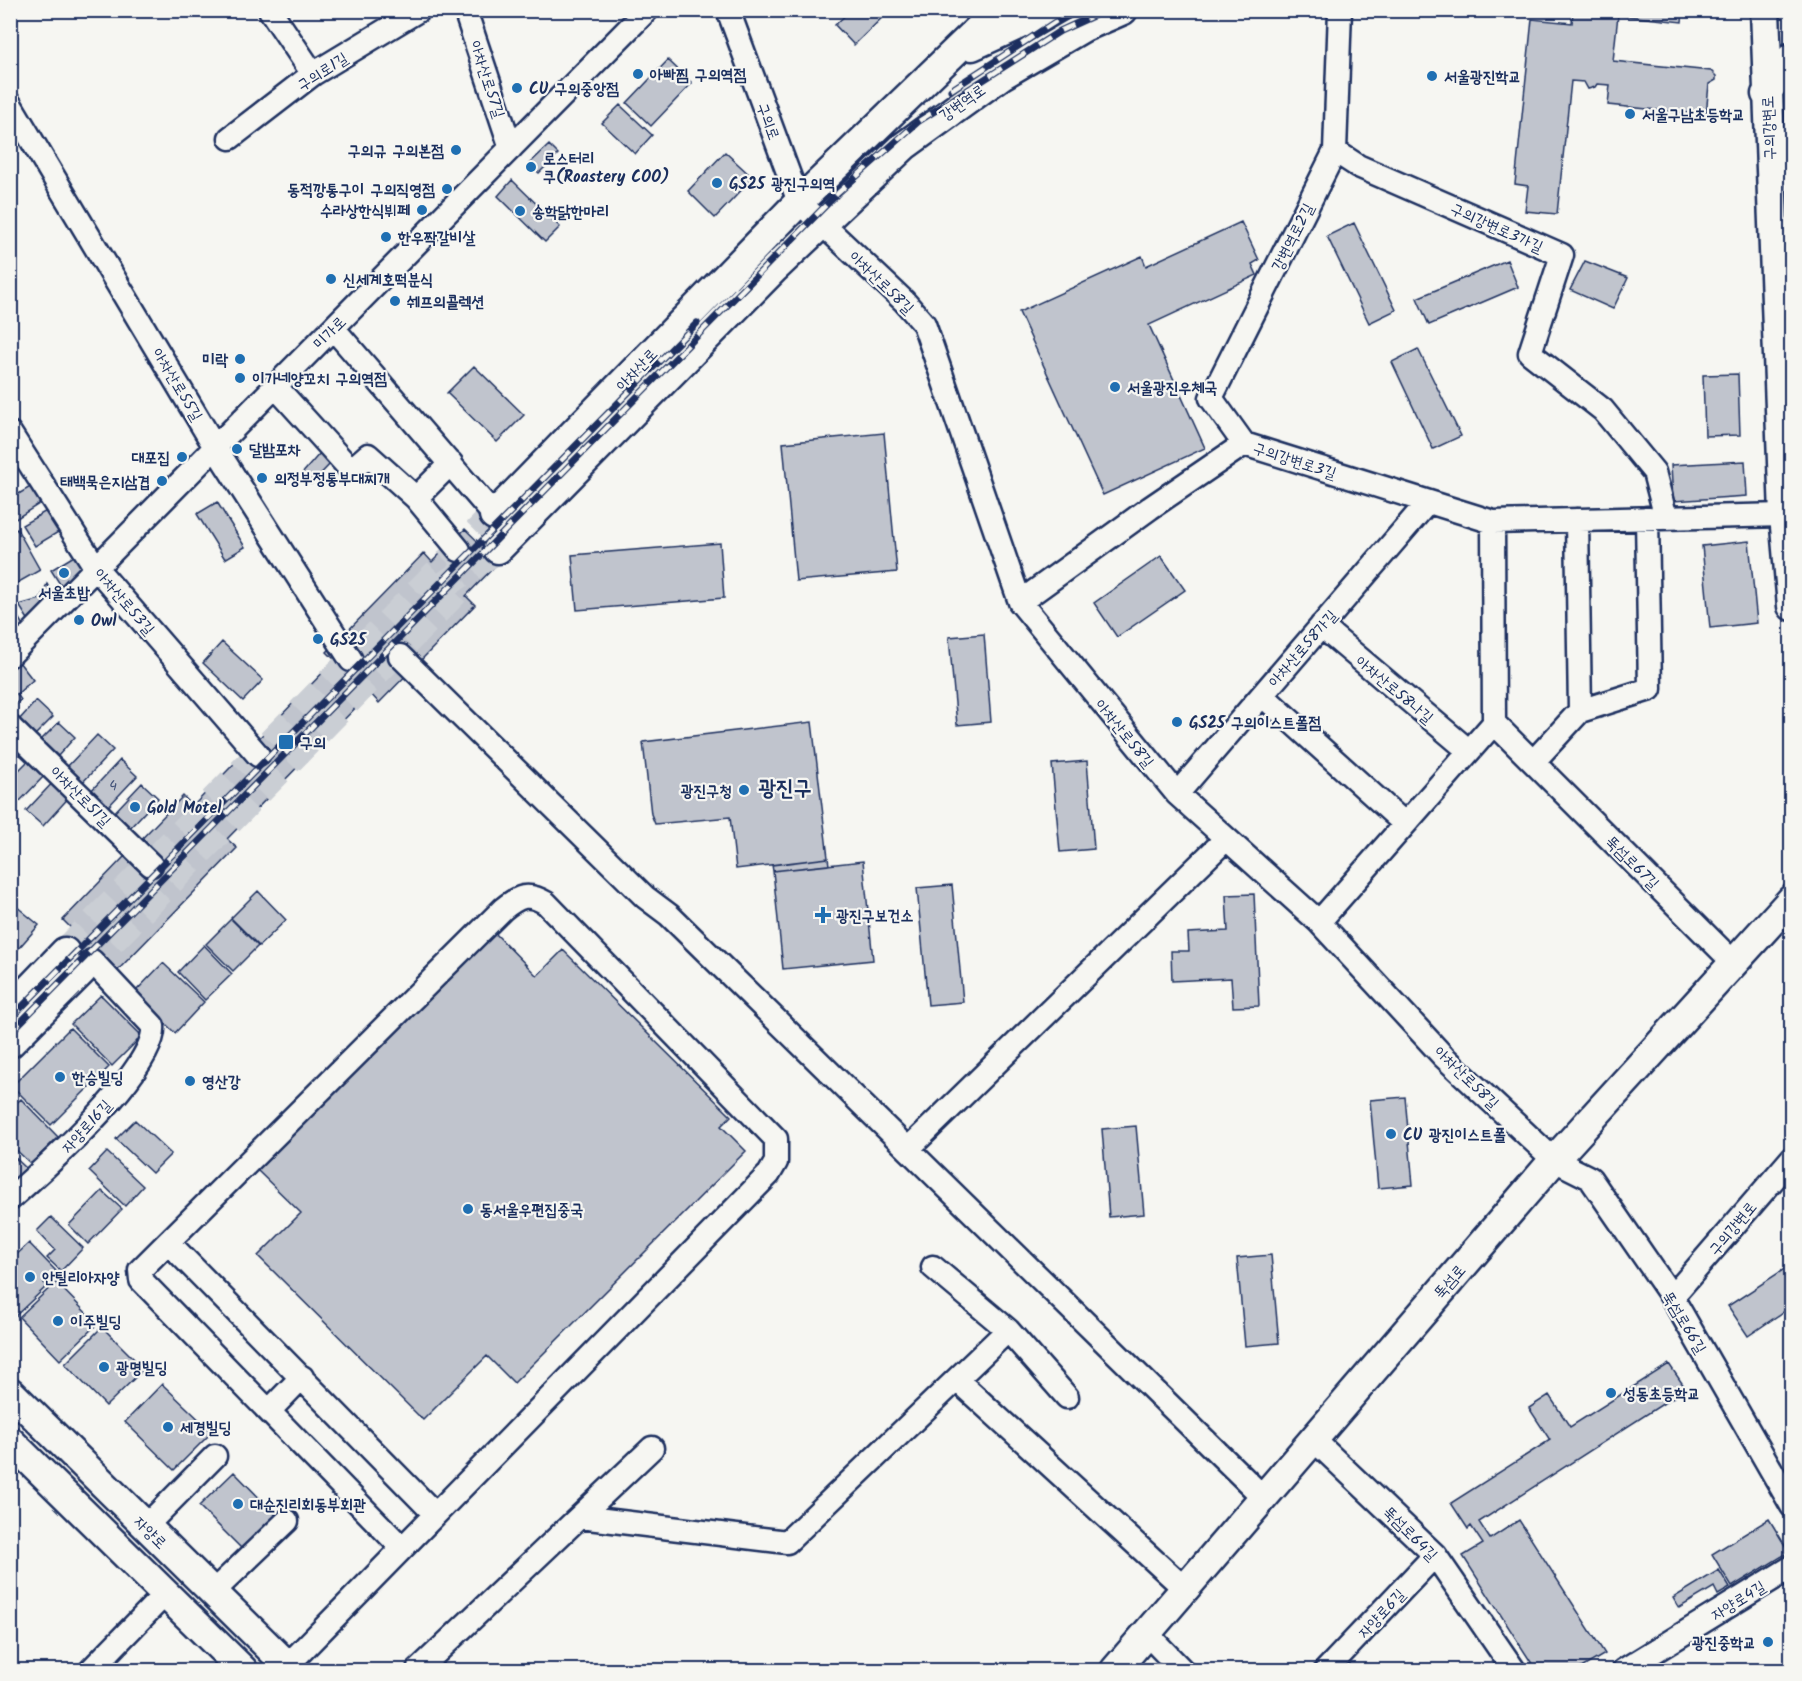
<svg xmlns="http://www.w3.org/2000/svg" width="1802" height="1681" font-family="Kalam,'Poor Story',sans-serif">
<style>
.building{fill:#c0c4cd;stroke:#1b2f5e;stroke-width:1.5}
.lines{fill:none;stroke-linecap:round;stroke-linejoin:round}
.major-tunnel{stroke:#caced4;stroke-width:28;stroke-dasharray:28 14;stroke-linecap:butt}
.minor-casing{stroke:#1b2f5e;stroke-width:27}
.major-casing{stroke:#1b2f5e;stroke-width:33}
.minor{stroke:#f6f6f2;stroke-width:22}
.major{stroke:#f6f6f2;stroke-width:28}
.rail-casing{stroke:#1b2f5e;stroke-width:7}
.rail{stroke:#f6f6f2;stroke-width:4.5;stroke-dasharray:14;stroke-linecap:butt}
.poi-dot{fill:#1f6fb2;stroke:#f6f6f2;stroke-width:2}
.labels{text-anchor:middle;stroke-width:4.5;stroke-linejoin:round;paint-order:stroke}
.number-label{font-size:14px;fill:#44547a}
.street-label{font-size:16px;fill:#1b2f5e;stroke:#f6f6f2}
.poi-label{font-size:16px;font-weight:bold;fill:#1b2f5e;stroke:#f6f6f2;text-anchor:start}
.district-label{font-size:22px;font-weight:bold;fill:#1b2f5e;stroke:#f6f6f2}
</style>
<rect width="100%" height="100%" fill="#f6f6f2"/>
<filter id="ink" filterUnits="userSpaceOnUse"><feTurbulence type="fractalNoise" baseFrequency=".0167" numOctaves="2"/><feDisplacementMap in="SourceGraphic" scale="12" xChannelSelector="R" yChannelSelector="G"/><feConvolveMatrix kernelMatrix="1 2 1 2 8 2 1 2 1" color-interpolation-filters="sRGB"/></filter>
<g filter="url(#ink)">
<path class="building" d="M 851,10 L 890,10 L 854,45 L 835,25 Z
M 1573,10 L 1683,10 L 1682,22 L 1618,15 L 1613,61 L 1711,71 L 1716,76 L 1716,80 L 1709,84 L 1706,115 L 1608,105 L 1610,85 L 1597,84 L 1595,87 L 1588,89 L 1584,82 L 1571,81 L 1557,214 L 1525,211 L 1528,186 L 1515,184 L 1532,19 L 1572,23 Z
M 668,60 L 692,83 L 651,126 L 627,103 Z
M 620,105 L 652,135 L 635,154 L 602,123 Z
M 549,145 L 558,154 L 539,173 L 529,164 Z
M 725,152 L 753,178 L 715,218 L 688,191 Z
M 512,180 L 560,227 L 545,242 L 498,196 Z
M 1241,222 L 1259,260 L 1252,264 L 1257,275 L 1149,325 L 1205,448 L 1103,495 L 1019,312 L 1142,256 L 1146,266 Z
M 1354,223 L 1396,310 L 1369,323 L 1327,236 Z
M 1507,260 L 1518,287 L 1429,325 L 1417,298 Z
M 1585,261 L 1628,278 L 1613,309 L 1570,290 Z
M 1418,349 L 1461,436 L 1433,449 L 1392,362 Z
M 474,366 L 524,415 L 497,442 L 447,393 Z
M 1738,374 L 1740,435 L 1705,436 L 1703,375 Z
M 884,433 L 897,572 L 796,581 L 783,443 Z
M 10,453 L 20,468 L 10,474 Z
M 320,453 L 331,463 L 311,484 L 301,475 Z
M 1745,461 L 1747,496 L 1673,501 L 1671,465 Z
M 32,486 L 42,502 L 11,522 L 10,499 Z
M 217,502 L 245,547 L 225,559 L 197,514 Z
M 48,510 L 60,531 L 35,546 L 22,525 Z
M 17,529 L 40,570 L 10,587 L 10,533 Z
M 465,529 L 499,562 L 466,596 L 475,605 L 379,703 L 370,693 L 227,839 L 237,848 L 116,972 L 95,974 L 61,941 L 72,929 L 63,920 L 183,796 L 193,806 L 335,660 L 327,652 L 424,553 L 432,562 Z
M 1749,541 L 1757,623 L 1710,628 L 1702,546 Z
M 720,543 L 724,598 L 577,610 L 572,555 Z
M 79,553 L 84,572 L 65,592 L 51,570 Z
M 1161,556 L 1185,590 L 1117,637 L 1094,603 Z
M 47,584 L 55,598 L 29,621 L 19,605 L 40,599 Z
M 10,604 L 24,627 L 10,641 Z
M 984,634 L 991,722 L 957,725 L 949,637 Z
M 222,642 L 263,680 L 243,701 L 203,663 Z
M 19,662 L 33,680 L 17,694 L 21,700 L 10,707 L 10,669 Z
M 36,701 L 53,717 L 35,735 L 19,720 Z
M 59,722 L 75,737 L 58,756 L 41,740 Z
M 812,722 L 828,858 L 736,869 L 730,817 L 655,824 L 651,814 L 643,742 Z
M 97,735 L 113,750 L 82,783 L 66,768 Z
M 10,741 L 22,752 L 10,764 Z
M 30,759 L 46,774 L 19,802 L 10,793 L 10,779 Z
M 120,760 L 137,776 L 106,809 L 89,793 Z
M 1087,761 L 1094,849 L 1060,852 L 1052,764 Z
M 57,778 L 73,793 L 43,826 L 26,811 Z
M 142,783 L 158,798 L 127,831 L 111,816 Z
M 828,858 L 829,865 L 773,871 L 772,865 Z
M 863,861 L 873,960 L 783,969 L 773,871 Z
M 952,885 L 963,1002 L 928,1005 L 917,888 Z
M 258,891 L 286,920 L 259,946 L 231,918 Z
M 1254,894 L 1259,1006 L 1233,1007 L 1231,978 L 1172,981 L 1171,951 L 1189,951 L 1188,933 L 1228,931 L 1226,895 Z
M 10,901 L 39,925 L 10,958 Z
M 231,919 L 258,946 L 233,971 L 206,944 Z
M 494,932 L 537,976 L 563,950 L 731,1116 L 721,1126 L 746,1151 L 514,1383 L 487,1356 L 423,1420 L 258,1256 L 301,1213 L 257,1170 Z
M 204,945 L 232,974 L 205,1000 L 178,972 Z
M 163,963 L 204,1002 L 175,1033 L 134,993 Z
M 101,995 L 142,1036 L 112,1066 L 71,1024 Z
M 70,1028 L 109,1067 L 51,1125 L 12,1086 Z
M 1405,1097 L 1413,1185 L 1378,1188 L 1370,1100 Z
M 21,1099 L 58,1137 L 31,1164 L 10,1144 L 10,1109 Z
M 135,1120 L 171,1154 L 152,1173 L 116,1139 Z
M 1136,1126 L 1144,1214 L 1109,1217 L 1102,1129 Z
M 107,1152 L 143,1186 L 125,1206 L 89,1171 Z
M 10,1153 L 26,1168 L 10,1183 Z
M 102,1191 L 122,1209 L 88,1244 L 69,1225 Z
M 51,1217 L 83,1248 L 61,1271 L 47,1258 L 55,1250 L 37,1231 Z
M 29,1243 L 56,1271 L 44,1283 L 47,1286 L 10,1321 L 10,1261 Z
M 1271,1255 L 1279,1343 L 1245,1346 L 1237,1258 Z
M 1792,1264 L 1792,1306 L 1748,1336 L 1728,1306 Z
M 56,1282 L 97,1324 L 60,1360 L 19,1317 Z
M 102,1327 L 144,1369 L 106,1406 L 65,1364 Z
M 1669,1364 L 1686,1389 L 1479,1522 L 1490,1539 L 1519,1520 L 1605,1654 L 1578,1670 L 1536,1670 L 1463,1556 L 1483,1544 L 1471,1526 L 1468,1529 L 1451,1503 L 1550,1440 L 1529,1408 L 1549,1395 L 1570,1427 Z
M 162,1384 L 212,1432 L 174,1470 L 125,1422 Z
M 234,1472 L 279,1518 L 245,1552 L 199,1506 Z
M 1769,1519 L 1789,1552 L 1732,1587 L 1712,1554 Z
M 1719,1570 L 1730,1588 L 1718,1595 L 1714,1587 L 1679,1608 L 1673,1598 Z"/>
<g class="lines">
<path class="major-tunnel" d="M 437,590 L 498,549
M 65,952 L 494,515
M 82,971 L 464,583"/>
<defs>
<path id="minor" d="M 270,10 L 313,74
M 465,10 L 511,148
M 728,10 L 799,202 L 904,301 L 924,324 L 1020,602 L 1177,794 L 1319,922 L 1444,1057 L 1554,1160 L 1590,1178 L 1672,1297 L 1792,1506
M 10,104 L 215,447 L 351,660
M 230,138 L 313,74 L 419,10
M 1335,151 L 1358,166 L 1562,255 L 1530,353 L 1603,410 L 1654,472 L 1666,518
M 333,328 L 494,515
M 275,386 L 351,470 L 368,455 L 416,498 L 459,550
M 10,433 L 96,568 L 258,755
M 1244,444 L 1211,398 L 1335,151 L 1340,10
M 416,498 L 451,463
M 1577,520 L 1580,711
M 1493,522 L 1494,723 L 1733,962
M 1020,602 L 1150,508 L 1244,444 L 1493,522 L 1784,515
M 1321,626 L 1469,751
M 10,655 L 647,10
M 400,656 L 645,897 L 669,915 L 1262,1496
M 1262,695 L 1405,824
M 10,727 L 151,865
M 1534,761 L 1580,711 L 1650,689 L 1647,518
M 1177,794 L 1427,503
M 1319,922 L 1494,723
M 908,1149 L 1226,839
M 10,1199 C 43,1170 158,1068 153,1026 L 92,961
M 168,1242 L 503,909 C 519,896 528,892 546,903 L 776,1139 L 776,1162 L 769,1174 L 283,1670
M 933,1267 L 1008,1330 L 1067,1397
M 1672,1297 L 1792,1158
M 957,1380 L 1184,1588
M 269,1411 L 302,1377
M 1313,1439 L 1435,1555 L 1514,1670
M 580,1517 L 787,1542 L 1008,1330
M 146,1526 L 215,1456
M 402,1548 L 141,1280 L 140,1270 L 168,1242 L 435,1514
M 213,1592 L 287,1521
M 1146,1633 L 1182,1670
M 91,1670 L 164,1595
M 418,1670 L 652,1448
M 1326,1670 L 1435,1555
M 1624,1670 L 1792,1567"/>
<path id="major" d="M 1765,10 L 1784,515 L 1792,606
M 972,46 L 1051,10
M 1766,94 L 1792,57
M 494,515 L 799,202 L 998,10
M 498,549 L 775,268 L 904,146 L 1002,75 L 1084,27 L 1123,10
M 10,1009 L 65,952
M 10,1043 L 82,971
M 10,1392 L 292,1670
M 10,1441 L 243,1670
M 1115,1670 L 1554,1160 L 1792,899"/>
</defs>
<use href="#minor" class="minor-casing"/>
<use href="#major" class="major-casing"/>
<use href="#minor" class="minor"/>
<use href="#major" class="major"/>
<defs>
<path id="rail" d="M 951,90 L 1055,22 L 1082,10
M 10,1019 L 697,323
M 10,1033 L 838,193 L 919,121 L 1060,31 L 1106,10"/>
</defs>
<use href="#rail" class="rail-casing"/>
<use href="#rail" class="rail"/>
</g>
</g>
<g class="poi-dot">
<circle cx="638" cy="74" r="6"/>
<circle cx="1432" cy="76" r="6"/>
<circle cx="517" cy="88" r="6"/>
<circle cx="1630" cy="114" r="6"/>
<circle cx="456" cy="150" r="6"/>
<circle cx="531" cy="167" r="6"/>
<circle cx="717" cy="183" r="6"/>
<circle cx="447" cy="189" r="6"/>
<circle cx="422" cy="210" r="6"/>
<circle cx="520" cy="211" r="6"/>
<circle cx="386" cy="237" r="6"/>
<circle cx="331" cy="279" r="6"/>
<circle cx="395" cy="301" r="6"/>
<circle cx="240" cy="359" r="6"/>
<circle cx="240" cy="378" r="6"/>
<circle cx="1115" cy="387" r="6"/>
<circle cx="237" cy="449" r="6"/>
<circle cx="182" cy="457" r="6"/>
<circle cx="262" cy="478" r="6"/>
<circle cx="162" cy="481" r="6"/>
<circle cx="64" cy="573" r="6"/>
<circle cx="79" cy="620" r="6"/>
<circle cx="318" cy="639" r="6"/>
<circle cx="1177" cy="722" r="6"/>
<rect x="278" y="734" width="16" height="16" rx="3"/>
<circle cx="744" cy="790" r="6"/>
<circle cx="135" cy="807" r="6"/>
<path d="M820 906h6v6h6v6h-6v6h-6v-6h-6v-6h6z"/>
<circle cx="60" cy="1077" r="6"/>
<circle cx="190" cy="1081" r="6"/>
<circle cx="1391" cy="1134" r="6"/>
<circle cx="468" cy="1209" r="6"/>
<circle cx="30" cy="1277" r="6"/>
<circle cx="58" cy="1321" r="6"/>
<circle cx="104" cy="1367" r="6"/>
<circle cx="1611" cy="1393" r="6"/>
<circle cx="168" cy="1427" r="6"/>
<circle cx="238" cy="1504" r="6"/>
<circle cx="1768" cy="1642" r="6"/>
</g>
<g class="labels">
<g class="number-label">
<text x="113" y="790">4</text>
</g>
<g class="street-label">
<text transform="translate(322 71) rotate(-33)" y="6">구의로1길</text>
<text transform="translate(488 79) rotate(72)" y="6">아차산로57길</text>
<text transform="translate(962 102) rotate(-35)" y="6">강변역로</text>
<text transform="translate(769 121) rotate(70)" y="6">구의로</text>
<text transform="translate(1768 128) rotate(-92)" y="6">구의강변로</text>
<text transform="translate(1497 227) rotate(24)" y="6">구의강변로3가길</text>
<text transform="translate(1292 237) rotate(-63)" y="6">강변역로2길</text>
<text transform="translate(882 282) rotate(44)" y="6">아차산로58길</text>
<text transform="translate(329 332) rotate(-45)" y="6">미가로</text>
<text transform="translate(636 369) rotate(-46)" y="6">아차산로</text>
<text transform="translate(178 384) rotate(59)" y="6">아차산로55길</text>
<text transform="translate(1295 460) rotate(18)" y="6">구의강변로3길</text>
<text transform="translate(125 601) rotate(49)" y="6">아차산로53길</text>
<text transform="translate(1302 648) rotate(-49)" y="6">아차산로58가길</text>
<text transform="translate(1395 689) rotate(40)" y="6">아차산로58나길</text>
<text transform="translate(1125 733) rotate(51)" y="6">아차산로58길</text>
<text transform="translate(81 796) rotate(45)" y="6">아차산로51길</text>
<text transform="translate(1633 862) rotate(45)" y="6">뚝섬로67길</text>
<text transform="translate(1467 1077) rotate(44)" y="6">아차산로58길</text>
<text transform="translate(86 1126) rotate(-48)" y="6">자양로16길</text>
<text transform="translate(1732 1228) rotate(-50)" y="6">구의강변로</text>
<text transform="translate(1449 1281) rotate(-49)" y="6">뚝섬로</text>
<text transform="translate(1685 1322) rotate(59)" y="6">뚝섬로66길</text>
<text transform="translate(151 1532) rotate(45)" y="6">자양로</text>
<text transform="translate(1411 1533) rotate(45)" y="6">뚝섬로64길</text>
<text transform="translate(1738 1600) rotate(-32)" y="6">자양로4길</text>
<text transform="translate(1381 1613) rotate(-47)" y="6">자양로6길</text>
</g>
<g class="poi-label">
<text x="650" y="80">아빠찜 구의역점</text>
<text x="1444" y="82">서울광진학교</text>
<text x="529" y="94">CU 구의중앙점</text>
<text x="1642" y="120">서울구남초등학교</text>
<text x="444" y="156" text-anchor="end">구의규 구의본점</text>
<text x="543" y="164">로스터리<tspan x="543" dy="18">쿠(Roastery COO)</tspan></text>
<text x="729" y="189">GS25 광진구의역</text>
<text x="435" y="195" text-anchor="end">동적깡통구이 구의직영점</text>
<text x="410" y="216" text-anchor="end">수라상한식뷔페</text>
<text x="532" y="217">송학닭한마리</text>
<text x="398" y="243">한우짝갈비살</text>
<text x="343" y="285">신세계호떡분식</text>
<text x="407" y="307">쉐프의콜렉션</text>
<text x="228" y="365" text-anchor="end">미락</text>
<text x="252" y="384">이가네양꼬치 구의역점</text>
<text x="1127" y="393">서울광진우체국</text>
<text x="249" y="455">달밤포차</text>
<text x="170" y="463" text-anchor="end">대포집</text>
<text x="274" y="484">의정부정통부대찌개</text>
<text x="150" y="487" text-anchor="end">태백묵은지삼겹</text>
<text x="64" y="598" text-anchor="middle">서울초밥</text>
<text x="91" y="626">Owl</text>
<text x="330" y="645">GS25</text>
<text x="1189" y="728">GS25 구의이스트폴점</text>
<text x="300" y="748">구의</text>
<text x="732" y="796" text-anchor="end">광진구청</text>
<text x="147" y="813">Gold Motel</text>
<text x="836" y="921">광진구보건소</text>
<text x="72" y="1083">한승빌딩</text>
<text x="202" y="1087">영산강</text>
<text x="1403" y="1140">CU 광진이스트폴</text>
<text x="480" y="1215">동서울우편집중국</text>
<text x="42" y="1283">안틸리아자양</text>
<text x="70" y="1327">이주빌딩</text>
<text x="116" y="1373">광명빌딩</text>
<text x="1623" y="1399">성동초등학교</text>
<text x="180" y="1433">세경빌딩</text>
<text x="250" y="1510">대순진리회동부회관</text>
<text x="1756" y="1648" text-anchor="end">광진중학교</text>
</g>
<g class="district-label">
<text x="785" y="795">광진구</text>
</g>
</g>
<rect width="1802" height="1681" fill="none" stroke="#f6f6f2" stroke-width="36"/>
<rect x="18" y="18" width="1766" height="1645" fill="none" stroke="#1b2f5e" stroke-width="2" filter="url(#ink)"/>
</svg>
